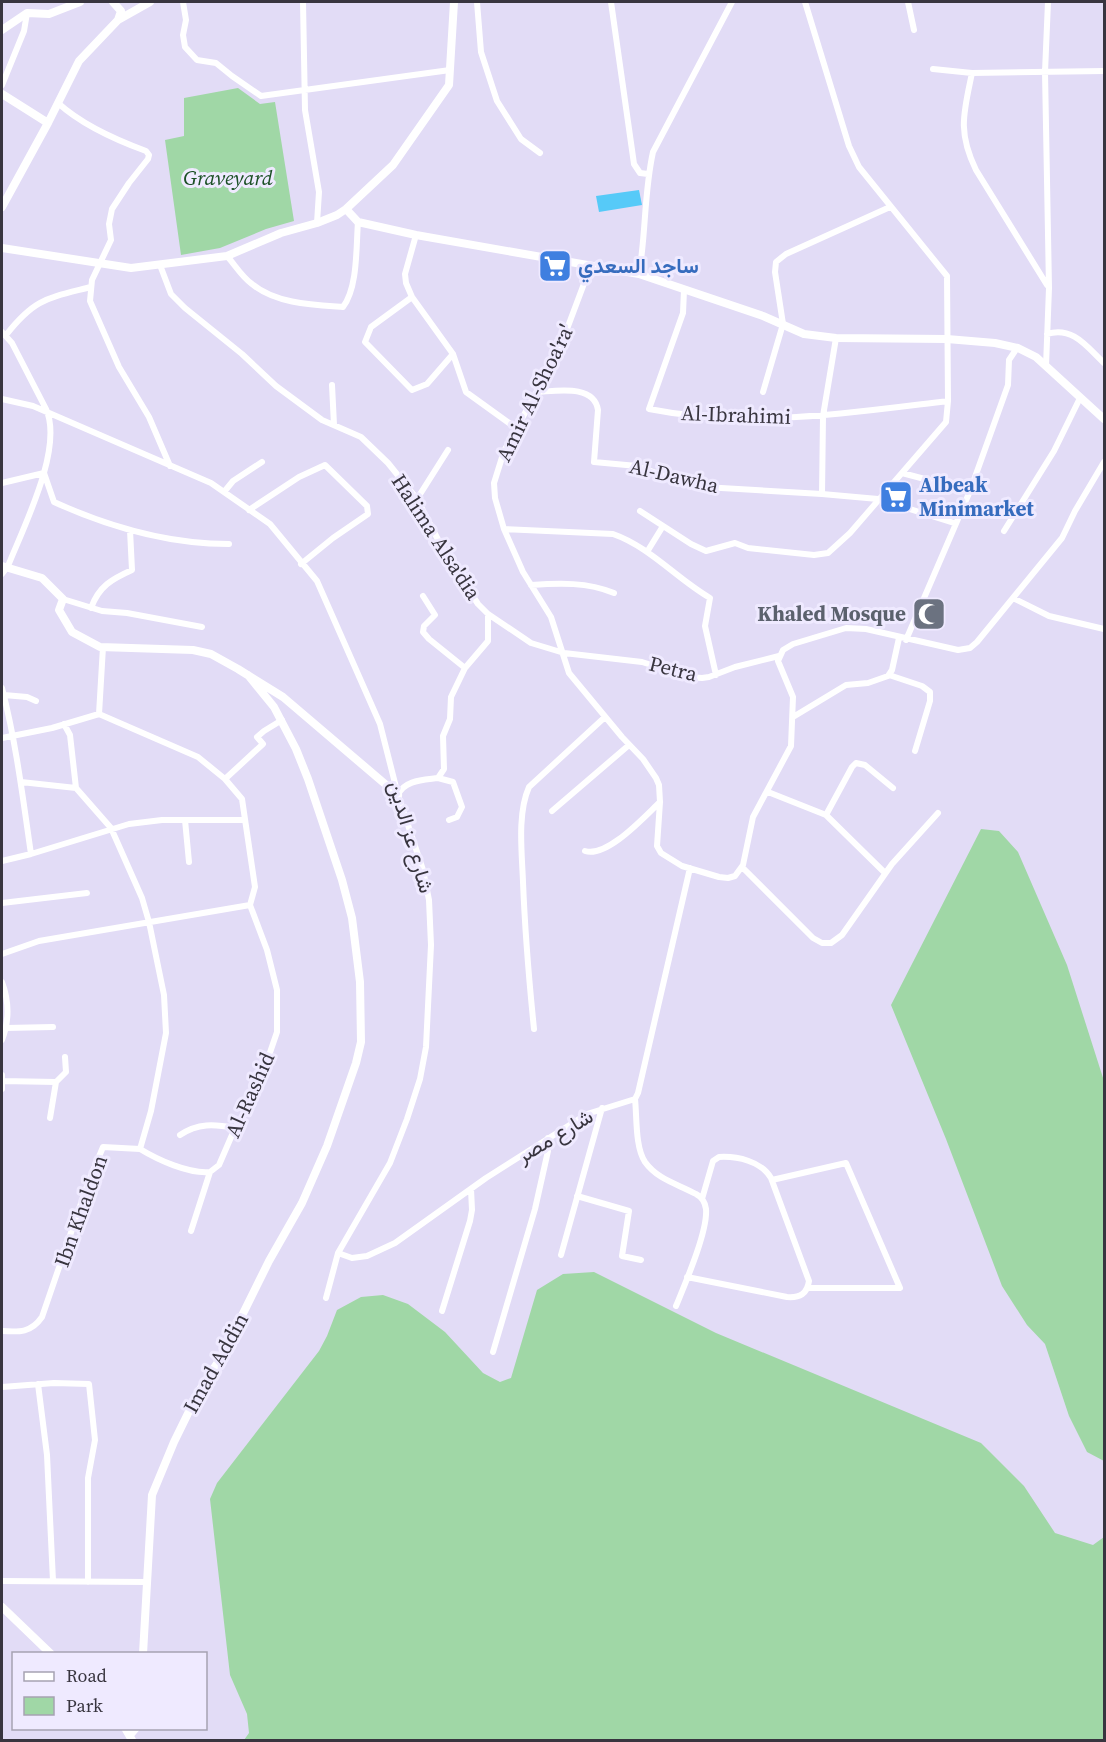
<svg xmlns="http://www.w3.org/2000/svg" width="1106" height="1742" font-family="'Source Serif 4',Vazirmatn,serif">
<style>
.green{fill:#a0d7a6}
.water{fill:#56caf8}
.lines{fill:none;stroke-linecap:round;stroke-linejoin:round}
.minor{stroke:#fff;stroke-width:6}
.tertiary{stroke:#fff;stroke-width:8}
.labels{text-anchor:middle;stroke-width:6;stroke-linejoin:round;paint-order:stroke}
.park-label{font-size:21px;font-style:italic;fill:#1b5025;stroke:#efeaff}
.shop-label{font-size:21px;font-weight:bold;fill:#366cbe;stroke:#efeaff;text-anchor:start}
.street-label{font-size:21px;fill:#38353f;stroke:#efeaff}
.worship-label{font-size:21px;font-weight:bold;fill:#5b616d;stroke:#efeaff;text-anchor:end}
</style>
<rect width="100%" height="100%" fill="#e2dcf6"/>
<path class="green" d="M 238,88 L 260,104 L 275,102 L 294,221 L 266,229 L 220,248 L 181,255 L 165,140 L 184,136 L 184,98 Z
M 981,829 L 999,831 L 1018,852 L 1067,965 L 1104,1081 L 1104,1461 L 1087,1452 L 1069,1416 L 1045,1344 L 1027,1325 L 1002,1286 L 946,1139 L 891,1005 Z
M 594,1272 L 716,1333 L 981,1443 L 1024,1486 L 1055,1533 L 1093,1545 L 1104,1537 L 1104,1740 L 244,1740 L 249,1733 L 247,1714 L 230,1675 L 210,1499 L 217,1483 L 319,1351 L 327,1336 L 337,1310 L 361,1297 L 383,1295 L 408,1304 L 445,1332 L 483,1373 L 500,1382 L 511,1378 L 537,1290 L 563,1274 Z"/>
<path class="water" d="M 639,190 L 642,205 L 599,212 L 596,196 Z"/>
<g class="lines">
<path class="minor" d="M 183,2 L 186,20 L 183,35 L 185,47 L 197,60 L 216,63 L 232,76 L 261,96 L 450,70
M 303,2 L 305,110 L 319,192 L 317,223
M 477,2 L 481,52 L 497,101 L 521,139 L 540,153
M 611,2 L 634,164 L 640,173 L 648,174
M 908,2 L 914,30
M 933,69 L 972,73 L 1104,71
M 972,73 C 964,112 957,131 976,170 L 1047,285
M 2,85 L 24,31 L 27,13
M 58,103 C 81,124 116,140 146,151 L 149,155 L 148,159 L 129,183 L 112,209 L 109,224 L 111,240 L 92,280 L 90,301 L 119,367 L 149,417 L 170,466
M 416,235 L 405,274 L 406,283 L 412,297 L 453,354 L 466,392 L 516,428
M 227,256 C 235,265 242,277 252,284 C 276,304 314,305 343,307 C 358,287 356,247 358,222
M 160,265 L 171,294 L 185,308 L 242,354 L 276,386 L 322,420 L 361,437 L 388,463 L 417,499 L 447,557 L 478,604 L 488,614 L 531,643 L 564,653 L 642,662 L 689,677 L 702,678 L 709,677 L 735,667 L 779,656
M 591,265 L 558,353 L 504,451 L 494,483 L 495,498 L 504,529 L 523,572 L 551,617 L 569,673 L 622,737 L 643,759 L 656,778 L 659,785 L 660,802 L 657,846 L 661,853 L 682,866 L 719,877 L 728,878 L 735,876 L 743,865 L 753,817 L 791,746 L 793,697 L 778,661 L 783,650 L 793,644 L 846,628 L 866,629 L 958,650 L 970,648 L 977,642 L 1062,538 L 1075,511 L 1104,462
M 639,274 C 646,233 644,192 653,152 L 732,2
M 684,290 L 683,313 L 649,409 C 749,429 849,413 948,401
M 412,297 L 371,327 L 365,342 L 412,390 L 427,384 L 453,354
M 2,332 L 12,343 L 46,409 C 64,448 23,528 8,566 L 2,574
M 1047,334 C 1073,326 1087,347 1104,363
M 6,335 C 35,298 48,298 91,287
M 1046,366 L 1049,288 L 1045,72 L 1048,2
M 332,385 L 334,425
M 537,392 C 557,391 594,384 598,410 L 594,462 L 637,466 L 670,478 L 684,476 L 704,487 L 822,494 L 878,499 L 954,523
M 763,392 L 783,324 L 775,272 L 776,262 L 786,254 L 890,207
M 2,399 L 33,406 L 211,483 L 270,524 L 317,581 L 380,724 L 398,795 L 423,870 L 429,900 L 431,945 L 426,1047 L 420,1079 L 407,1119 L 390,1163 L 338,1253 L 326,1298
M 902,473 L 970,491
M 2,483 L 44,473 L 54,502 C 109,527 167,544 229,544
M 224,492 L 233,481 L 262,462
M 822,494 L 823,416 L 836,338
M 417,499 L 448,450
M 249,510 L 299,477 L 325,465 L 367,506 L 368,514 L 333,538 L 301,564
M 640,511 L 691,544 L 706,551 L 735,543 L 748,548 L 814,555 L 828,553 L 850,533 L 946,422 L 948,401 L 947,276 L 859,167 L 849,146 L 805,2
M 504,529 L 613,534 C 650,547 677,579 710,598 L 705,626 L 716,675
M 1004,531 L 1054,451 L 1080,398
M 647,552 L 663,526
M 531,585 C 560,583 587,582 614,593
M 423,596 L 435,615 L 424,626 L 423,632 L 429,639 L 465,668
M 1013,598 L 1049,616 L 1104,629
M 63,599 L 102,611 L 127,613 L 202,627
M 91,608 C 99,586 112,579 132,570 L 130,530
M 906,640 L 970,491 L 1008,385 L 1009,360 L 1017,348
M 889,675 L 922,686 L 930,692 L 930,701 L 915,751
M 2,688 C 16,742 23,799 31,854
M 4,695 L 27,697 L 36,701
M 99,714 L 198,757 L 225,779 L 242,799 L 255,887 L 250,905
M 793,717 L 846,685 L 868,683 L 888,676 L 892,670 L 899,638
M 2,738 L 52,728 L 99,714 L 103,647
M 438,778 L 453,782 L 462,807 L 457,817 L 449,820
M 225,779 L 263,744 L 257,737 L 264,731 L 282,720
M 21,782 L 76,788
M 768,792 L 826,815 L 885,873
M 398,795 C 404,780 424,780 438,778 L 444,769 L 443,736 L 450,719 L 451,697 L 465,668 L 488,641 L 488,614
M 552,811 L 629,745
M 826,815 L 852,767 L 856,763 L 865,765 L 893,788
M 185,820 L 189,862
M 585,851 C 607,858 644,817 660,802
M 2,861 L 31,854 L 129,824 L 162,820 L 245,820
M 742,867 L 813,938 L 822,943 L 831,943 L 842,935 L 892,864 L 938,813
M 2,903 L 87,893
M 2,954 L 39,941 L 250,905
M 2,982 C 9,1001 9,1022 2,1040
M 6,1028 L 53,1027
M 534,1029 C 529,980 525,932 523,882 C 522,853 517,814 529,787 L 605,717
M 2,1075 L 2,1089
M 2,1081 L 56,1082 L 50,1118
M 56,1082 L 66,1072 L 65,1057
M 635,1099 C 637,1117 635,1147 645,1162 C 658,1180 678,1184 696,1194 C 702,1197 705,1202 706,1209 C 708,1231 685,1284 676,1306
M 180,1135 C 198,1123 214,1124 235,1128
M 140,1149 C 158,1160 189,1174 210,1172 L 219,1165 L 235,1128 L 244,1115 L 264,1070 L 277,1032 L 277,990 L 267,950 L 250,905
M 772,1180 L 846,1163 L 900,1288 L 808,1288
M 577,1196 L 629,1211 L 622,1256 L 641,1260
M 191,1231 L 210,1172
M 338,1253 L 352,1258 L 367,1256 L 395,1243 L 486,1178 L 587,1114 L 635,1099 L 638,1093 L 690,868
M 561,1255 L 602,1108
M 687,1277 L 787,1297 C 800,1298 807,1294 809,1281 L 771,1178 C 761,1161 737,1156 719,1157 L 713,1161 L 702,1199
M 442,1311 L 470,1221 L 472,1210 L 471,1189
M 2,1331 C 19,1332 31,1333 42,1317 L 88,1183 L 103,1147 L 140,1149 L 151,1111 L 166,1033 L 164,995 L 149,922 L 142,898 L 111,828 L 76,788 L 70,735 L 64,724
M 493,1352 L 535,1209 L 548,1151 L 548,1138
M 38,1384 L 47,1455 L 53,1581
M 2,1387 L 54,1383 L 89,1384 L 95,1440 L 88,1478 L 88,1582
M 2,1581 L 148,1582"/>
<path class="tertiary" d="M 113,2 L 121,11 L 118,20
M 2,30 L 27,13 L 49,14 L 80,2
M 2,94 L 48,123
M 2,207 L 48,123 L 79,61 L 118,20 L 150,2
M 346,209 L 358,222 L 416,235 L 639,274 L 763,316 L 804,334 L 836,338 L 947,339 L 995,343 L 1018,348 L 1036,357 L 1104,419
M 2,248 L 131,268 L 227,256 L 281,233 L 317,223 L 337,215 L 346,209 L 393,165 L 449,85 L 454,2
M 2,566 L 42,578 L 63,599 L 59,610 L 72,632 L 100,647 L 193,650 L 211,654 L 238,669 L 283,697 L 398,795
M 2,1607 L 51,1654
M 143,1654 L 152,1495 L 174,1442 L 199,1391 L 222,1356 L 269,1261 L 302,1203 L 327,1146 L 356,1063 L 361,1042 L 360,982 L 352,918 L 342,880 L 308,779 L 296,749 L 274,707 L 248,675
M 125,1728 L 132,1740
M 130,1735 L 136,1728"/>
</g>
<defs>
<symbol id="supermarket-square" viewBox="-11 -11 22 22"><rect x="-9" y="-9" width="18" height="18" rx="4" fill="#3f7fe0" stroke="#efeaff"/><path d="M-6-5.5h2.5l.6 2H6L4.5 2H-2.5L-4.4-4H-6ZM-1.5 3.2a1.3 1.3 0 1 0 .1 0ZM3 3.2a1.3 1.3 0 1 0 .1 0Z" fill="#fff"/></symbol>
<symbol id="mosque-square" viewBox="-11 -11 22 22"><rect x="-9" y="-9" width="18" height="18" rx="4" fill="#6b7280" stroke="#efeaff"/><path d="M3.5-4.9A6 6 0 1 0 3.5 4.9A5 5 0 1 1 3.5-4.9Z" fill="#fff"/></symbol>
</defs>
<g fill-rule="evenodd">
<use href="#supermarket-square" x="536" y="247" width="38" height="38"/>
<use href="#supermarket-square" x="877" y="478" width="38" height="38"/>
<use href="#mosque-square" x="910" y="595" width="38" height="38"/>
</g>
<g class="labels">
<g class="park-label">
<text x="228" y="185">Graveyard</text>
</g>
<g class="shop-label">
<text x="578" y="273">ساجد السعدي</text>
<text x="919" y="492">Albeak<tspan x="919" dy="24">Minimarket</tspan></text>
</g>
<g class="street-label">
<text transform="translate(535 393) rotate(-64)" y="7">Amir Al-Shoa'ra'</text>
<text transform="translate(736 415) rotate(2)" y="7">Al-Ibrahimi</text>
<text transform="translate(674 476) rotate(13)" y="7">Al-Dawha</text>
<text transform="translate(436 537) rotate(57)" y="7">Halima Alsa'dia</text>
<text transform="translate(673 669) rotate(14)" y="7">Petra</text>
<text transform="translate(411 837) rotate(74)" y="7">شارع عز الدين</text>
<text transform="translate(250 1095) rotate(-66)" y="7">Al-Rashid</text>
<text transform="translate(555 1136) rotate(-31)" y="7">شارع مصر</text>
<text transform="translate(81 1211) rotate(-70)" y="7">Ibn Khaldon</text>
<text transform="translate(216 1363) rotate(-61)" y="7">Imad Addin</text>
</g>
<g class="worship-label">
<text x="906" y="621">Khaled Mosque</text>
</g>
</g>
<rect width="1106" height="1742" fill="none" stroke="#38353f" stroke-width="6"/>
<rect x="12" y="1652" width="195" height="78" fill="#efeaff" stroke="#a6a2b2" stroke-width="1.5"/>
<rect x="24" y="1672" width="30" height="9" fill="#ffffff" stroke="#a6a2b2" stroke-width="1.5"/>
<text x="66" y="1682" font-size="18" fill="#38353f">Road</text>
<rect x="24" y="1697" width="30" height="18" fill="#a0d7a6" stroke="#a6a2b2" stroke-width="1.5"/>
<text x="66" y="1712" font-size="18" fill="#38353f">Park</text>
</svg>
